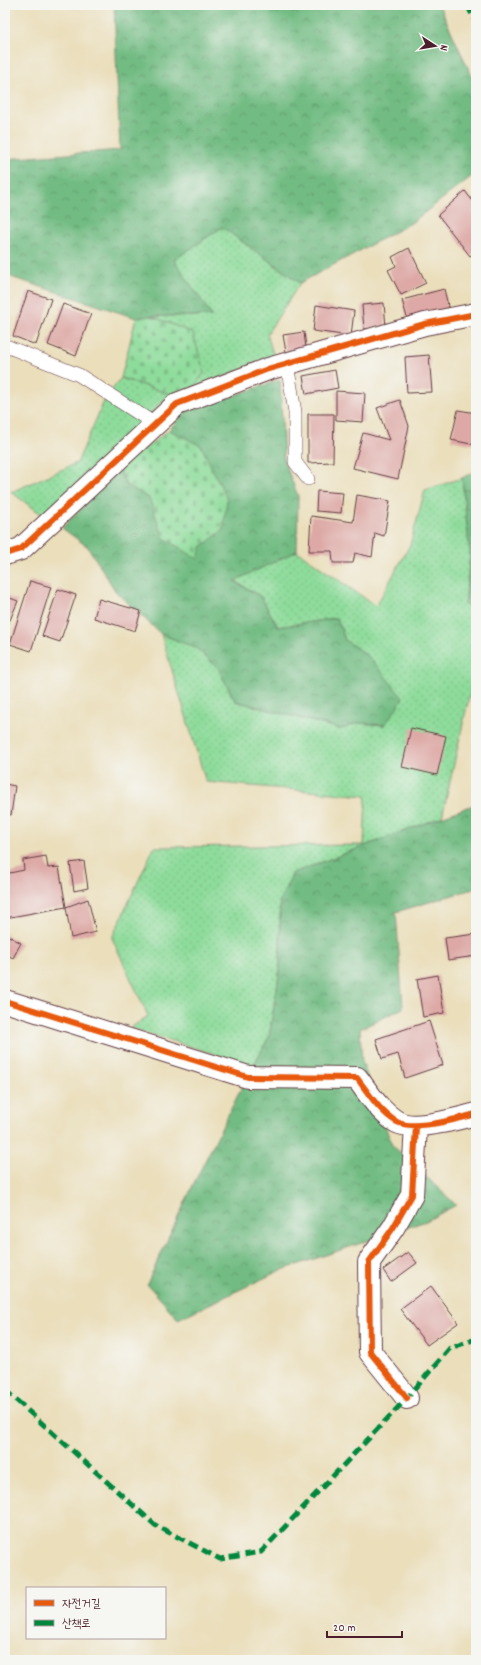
<svg xmlns="http://www.w3.org/2000/svg" width="481" height="1665" font-family="Dekko,'Poor Story',sans-serif">
<style>
.grass{fill:url(#grass-dots);stroke:#6c7e63}
.forest{fill:url(#forest-crowns);stroke:#5e6e57}
.cemetery{fill:url(#cemetery-stones);stroke:#6c7e63}
.building{fill:#dda8a5}
.lines{fill:none;stroke-linecap:round;stroke-linejoin:round}
.lane-casing{stroke:#623c41;stroke-width:14}
.street-casing{stroke:#623c41;stroke-width:24}
.lane{stroke:#fff;stroke-width:13}
.street{stroke:#fff;stroke-width:22}
.quiet{stroke:#00873e;stroke-width:5;stroke-dasharray:10 5;stroke-linecap:butt}
.cycleway-casing{stroke:#f6f6f2;stroke-width:8}
.cycleway{stroke:#e8590c;stroke-width:6}
</style>
<defs>
<pattern id="grass-dots" width="8" height="8" patternUnits="userSpaceOnUse"><rect width="8" height="8" fill="#8edc9b"/><path d="M2 2h.1M6 6h.1" fill="none" stroke="#7cbc86" stroke-width="1.8" stroke-linecap="round"/></pattern>
<pattern id="forest-crowns" width="20" height="18" patternUnits="userSpaceOnUse"><rect width="20" height="18" fill="#72bc83"/><path d="M2 6a3 3 0 1 1 6 0M12 15a3 3 0 1 1 6 0" fill="none" stroke="#60986b"/></pattern>
<pattern id="cemetery-stones" width="16" height="16" patternUnits="userSpaceOnUse"><rect width="16" height="16" fill="#8edc9b"/><path d="M2 7V4a2 2 0 0 1 4 0v3zM10 15v-3a2 2 0 0 1 4 0v3z" fill="#7cbc86"/></pattern>
</defs>
<rect width="100%" height="100%" fill="#f6f6f2"/>
<filter id="ink" filterUnits="userSpaceOnUse"><feTurbulence type="fractalNoise" baseFrequency=".025" numOctaves="2"/><feDisplacementMap in="SourceGraphic" scale="8" xChannelSelector="R" yChannelSelector="G"/><feConvolveMatrix kernelMatrix="1 2 1 2 8 2 1 2 1" color-interpolation-filters="sRGB"/></filter>
<filter id="wash" filterUnits="userSpaceOnUse"><feTurbulence type="fractalNoise" baseFrequency=".012" numOctaves="4" result="noise"/><feDisplacementMap in="SourceGraphic" scale="16" xChannelSelector="R" yChannelSelector="G"/><feGaussianBlur stdDeviation="0.9" result="paint"/><feColorMatrix in="noise" values="0 0 0 0 0 0 0 0 0 0 0 0 0 0 0 0 0 1.4 0 .05"/><feComposite in="paint" operator="in"/></filter>
<g filter="url(#wash)">
<rect width="100%" height="100%" fill="#eadebb"/>
<path class="grass" d="M 222,227 L 300,283 L 267,334 L 274,357 L 192,389 L 193,333 L 151,316 L 211,316 L 174,260 Z
M 121,378 L 170,394 L 117,449 L 44,516 L 11,492 L 77,463 L 105,399 Z
M 462,478 L 470,554 L 465,605 L 476,608 L 476,666 L 442,817 L 293,873 L 280,900 L 280,969 L 269,1037 L 253,1066 L 130,1028 L 148,1016 L 112,938 L 154,847 L 364,845 L 366,796 L 206,782 L 161,634 L 196,648 L 218,668 L 235,701 L 341,729 L 358,723 L 385,725 L 369,657 L 345,640 L 337,618 L 278,627 L 261,597 L 234,580 L 297,551 L 376,606 L 410,545 L 425,490 Z"/>
<path class="forest" d="M 114,5 L 439,5 L 476,85 L 476,173 L 411,223 L 300,283 L 222,227 L 174,260 L 212,316 L 151,316 L 136,318 L 5,275 L 5,159 L 120,150 Z
M 280,380 L 284,461 L 298,496 L 297,551 L 234,581 L 261,597 L 278,627 L 337,618 L 345,640 L 369,657 L 403,698 L 385,725 L 358,723 L 341,729 L 235,701 L 218,668 L 196,648 L 161,634 L 116,592 L 88,547 L 62,528 L 119,469 L 126,485 L 149,498 L 164,538 L 201,547 L 223,530 L 201,446 L 169,430 L 184,412 Z
M 476,471 L 476,608 L 465,605 L 470,554 L 462,478 Z
M 476,804 L 476,888 L 396,912 L 403,1008 L 360,1029 L 362,1062 L 392,1145 L 456,1205 L 426,1221 L 279,1271 L 178,1319 L 147,1284 L 194,1183 L 241,1089 L 269,1037 L 280,969 L 280,900 L 293,873 Z"/>
<path class="cemetery" d="M 151,316 L 193,333 L 204,373 L 192,389 L 170,394 L 121,378 L 136,318 Z
M 169,430 L 201,446 L 227,499 L 223,530 L 201,547 L 198,559 L 164,538 L 149,498 L 126,485 L 119,469 Z"/>
<g id="blocks">
<path class="building" d="M 465,191 L 476,205 L 476,252 L 470,256 L 438,215 Z
M 409,248 L 426,283 L 401,295 L 388,270 L 396,266 L 392,257 Z
M 444,289 L 449,310 L 408,321 L 402,300 Z
M 28,291 L 51,299 L 36,345 L 13,336 Z
M 384,303 L 386,327 L 364,329 L 362,305 Z
M 63,304 L 91,314 L 76,356 L 48,345 Z
M 316,305 L 354,311 L 351,336 L 313,331 Z
M 304,332 L 306,348 L 286,352 L 283,335 Z
M 429,355 L 432,392 L 407,393 L 405,357 Z
M 335,370 L 338,388 L 306,394 L 303,376 Z
M 336,391 L 365,393 L 363,422 L 336,420 Z
M 400,400 L 409,426 L 398,479 L 353,468 L 363,433 L 389,440 L 377,408 Z
M 458,410 L 476,413 L 476,445 L 451,440 Z
M 308,414 L 334,414 L 333,462 L 308,463 Z
M 317,491 L 343,493 L 341,513 L 316,511 Z
M 357,495 L 390,501 L 384,536 L 375,533 L 372,557 L 355,553 L 353,563 L 333,563 L 332,551 L 309,551 L 311,516 L 353,522 Z
M 30,581 L 51,587 L 31,651 L 10,644 Z
M 58,589 L 76,595 L 60,642 L 42,636 Z
M 5,596 L 18,601 L 5,632 Z
M 99,599 L 141,611 L 135,631 L 94,618 Z
M 411,728 L 446,736 L 437,775 L 402,767 Z
M 5,784 L 15,786 L 11,815 L 5,814 Z
M 46,856 L 48,868 L 59,867 L 66,907 L 5,918 L 5,874 L 24,870 L 23,860 Z
M 84,861 L 88,888 L 74,891 L 70,863 Z
M 88,899 L 96,932 L 71,938 L 66,907 Z
M 5,934 L 21,943 L 13,958 L 5,954 Z
M 476,934 L 476,956 L 448,960 L 445,938 Z
M 438,975 L 444,1013 L 423,1017 L 417,979 Z
M 429,1021 L 443,1065 L 405,1078 L 398,1054 L 382,1059 L 376,1039 Z
M 408,1252 L 417,1263 L 391,1282 L 383,1270 Z
M 431,1286 L 458,1323 L 427,1345 L 400,1309 Z"/>
</g>
</g>
<g filter="url(#ink)">
<use href="#blocks" fill-opacity="0" stroke="#623c41" stroke-width="1"/>
<g class="lines">
<defs>
<path id="lane" d="M 6,346 L 79,375 L 155,424
M 287,364 L 295,412 L 295,462 L 308,479"/>
<path id="street" d="M 5,554 L 21,549 L 177,404 L 268,369 L 425,324 L 476,314
M 5,1001 L 248,1077 L 357,1078 C 369,1094 380,1112 397,1122 C 413,1131 458,1119 476,1114
M 407,1398 L 370,1352 L 369,1262 L 393,1228 L 412,1195 L 416,1126"/>
</defs>
<use href="#lane" class="lane-casing"/>
<use href="#street" class="street-casing"/>
<use href="#lane" class="lane"/>
<use href="#street" class="street"/>
<path class="quiet" d="M 467,5 L 476,22
M 5,1390 L 155,1525 L 220,1559 L 261,1552 L 407,1398 L 450,1348 L 476,1339"/>
<defs>
<path id="cycleway" d="M 5,554 L 21,549 L 177,404 L 268,369 L 425,324 L 476,314
M 5,1001 L 248,1077 L 357,1078 C 369,1094 380,1112 397,1122 C 413,1131 458,1119 476,1114
M 407,1398 L 370,1352 L 369,1262 L 393,1228 L 412,1195 L 416,1126"/>
</defs>
<use href="#cycleway" class="cycleway-casing"/>
<use href="#cycleway" class="cycleway"/>
</g>
</g>
<rect width="481" height="1665" fill="none" stroke="#f6f6f2" stroke-width="20"/>
<rect x="26" y="1587" width="140" height="52" fill="#f6f6f2" stroke="#b1a0a2"/>
<rect x="34" y="1600" width="20" height="6" fill="#e8590c" stroke="#b1a0a2"/>
<text x="62" y="1607" font-size="12" fill="#4a1f2b">자전거길</text>
<rect x="34" y="1620" width="20" height="6" fill="#00873e" stroke="#b1a0a2"/>
<text x="62" y="1627" font-size="12" fill="#4a1f2b">산책로</text>
<g transform="translate(435 46) rotate(102)" stroke="#f6f6f2" stroke-width="3" paint-order="stroke">
<path d="M0-3L7 15L0 10L-7 15Z" fill="#4a1f2b"/>
<text y="-6" font-size="11" font-weight="bold" text-anchor="middle" fill="#4a1f2b">N</text>
</g>
<path d="M327 1631v6h75v-6" fill="none" stroke="#4a1f2b" stroke-width="2"/>
<text x="333" y="1631" font-size="12" fill="#4a1f2b" stroke="#f6f6f2" stroke-width="3" paint-order="stroke">20 m</text>
</svg>
